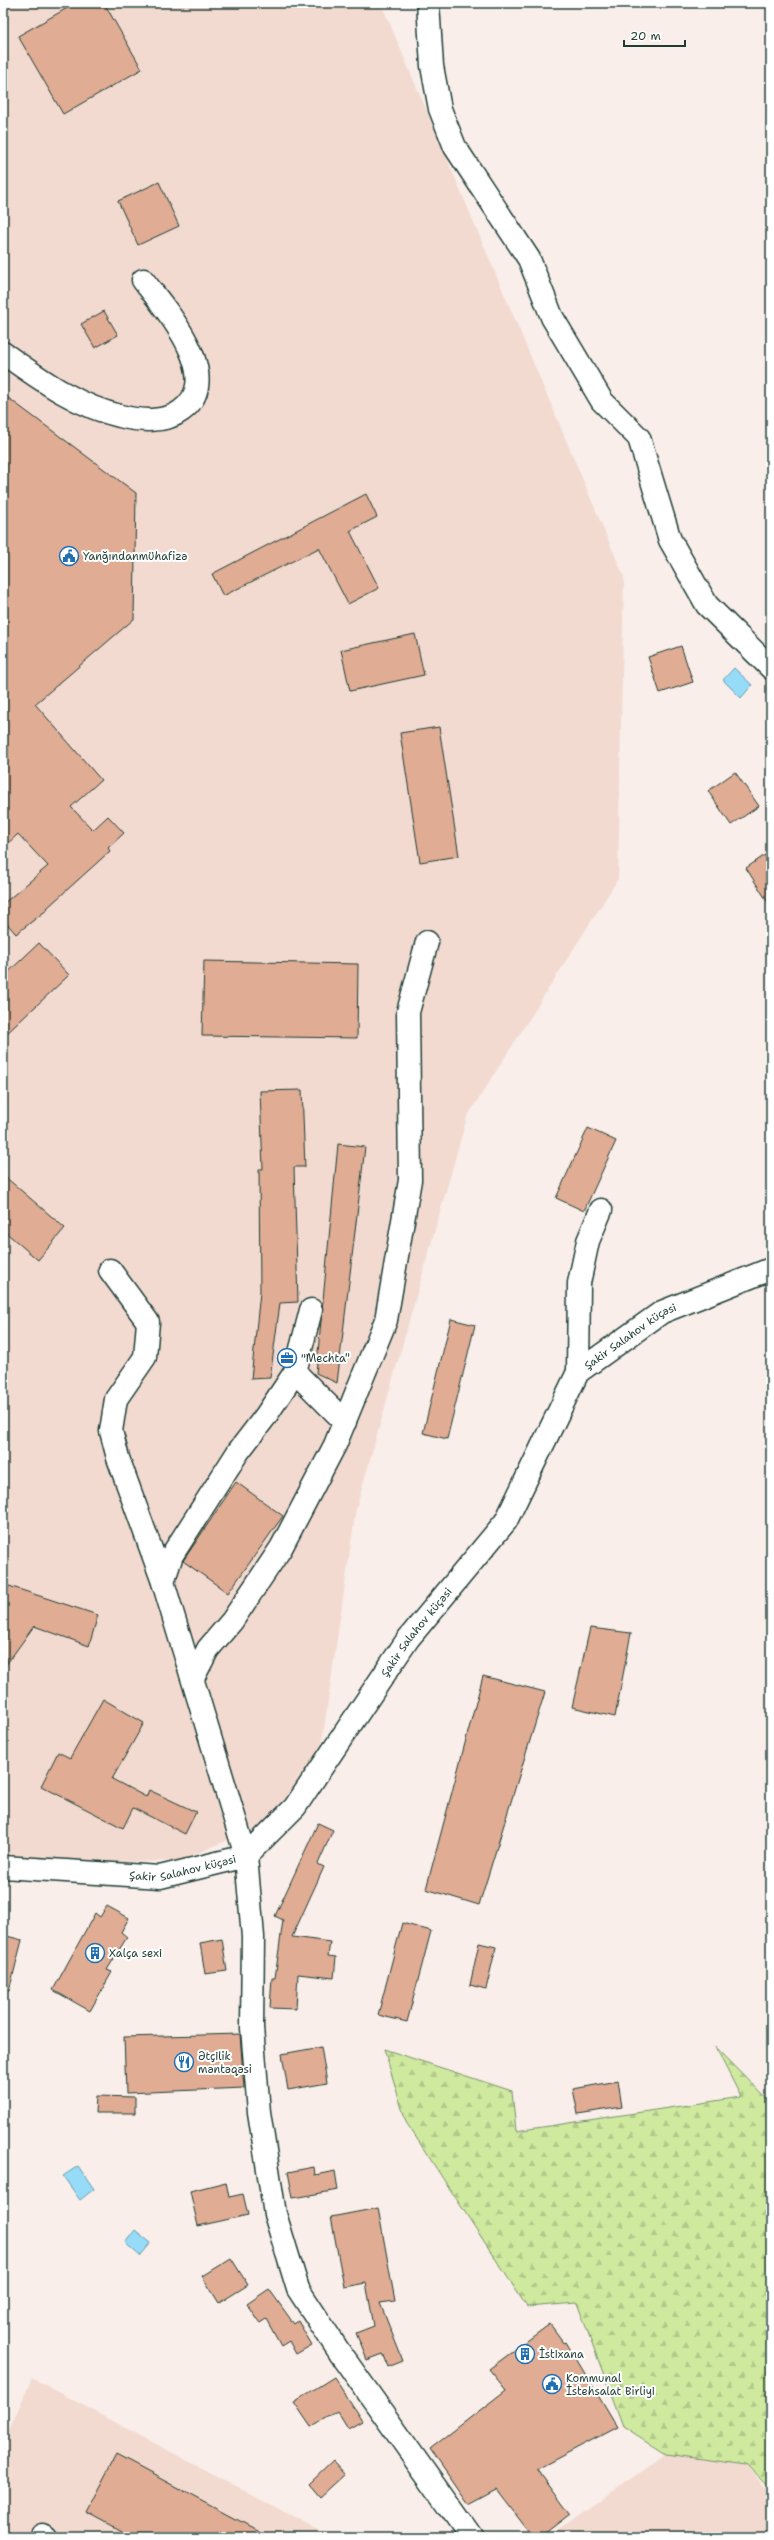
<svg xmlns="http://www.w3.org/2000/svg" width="774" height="2540" font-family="'Shantell Sans',sans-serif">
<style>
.built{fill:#f2dad0}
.forest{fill:url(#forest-firs);stroke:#77936a}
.water{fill:#96dcf8;stroke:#669caa}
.building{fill:#e0ac94;stroke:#1f3d34}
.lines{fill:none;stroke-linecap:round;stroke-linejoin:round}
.minor-casing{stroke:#1f3d34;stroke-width:25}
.minor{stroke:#fff;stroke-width:22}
.labels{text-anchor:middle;stroke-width:4;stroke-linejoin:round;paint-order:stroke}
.poi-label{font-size:11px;fill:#1f3d34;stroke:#fff;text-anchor:start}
.street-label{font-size:11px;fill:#1f3d34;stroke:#fff}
</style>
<defs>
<pattern id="forest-firs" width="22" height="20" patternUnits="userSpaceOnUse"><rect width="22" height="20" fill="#cfe99f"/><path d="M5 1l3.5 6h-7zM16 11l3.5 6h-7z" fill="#b1c98a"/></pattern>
</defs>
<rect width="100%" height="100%" fill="#f9eeea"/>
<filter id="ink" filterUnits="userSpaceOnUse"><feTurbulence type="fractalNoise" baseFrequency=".025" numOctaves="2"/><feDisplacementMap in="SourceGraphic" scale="8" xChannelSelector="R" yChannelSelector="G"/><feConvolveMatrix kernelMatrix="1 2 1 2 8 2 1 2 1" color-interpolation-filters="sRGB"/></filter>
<g filter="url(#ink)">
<path class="built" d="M 3,3 L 377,3 L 384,10 L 624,577 L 618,879 L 467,1117 L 356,1509 L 313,1804 L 179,1861 L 3,1864 Z
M 32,2378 L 331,2537 L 3,2537 L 3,2444 Z
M 666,2454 L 747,2465 L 771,2496 L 771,2537 L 547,2537 Z"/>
<path class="forest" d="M 715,2046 L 771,2103 L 771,2490 L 747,2465 L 666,2454 L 623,2426 L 577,2303 L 527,2307 L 406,2122 L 384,2049 L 512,2091 L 516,2131 L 741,2097 Z"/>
<path class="water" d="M 734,668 L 752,685 L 741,698 L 723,680 Z
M 78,2166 L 94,2189 L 80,2200 L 63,2176 Z
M 135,2230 L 151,2243 L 140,2256 L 125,2243 Z"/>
<path class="building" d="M 76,3 L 104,3 L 142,69 L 63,114 L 18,36 Z
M 159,182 L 179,226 L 138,245 L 118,201 Z
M 104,311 L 118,335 L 95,348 L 81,324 Z
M 3,394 L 136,493 L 134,619 L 35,704 L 101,780 L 71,807 L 93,830 L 108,816 L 124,833 L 108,848 L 110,851 L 47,908 L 48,909 L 16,934 L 3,919 L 3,904 L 48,866 L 18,834 L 3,848 Z
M 366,494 L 377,517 L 350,531 L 379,588 L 348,604 L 319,548 L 223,596 L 212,574 Z
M 415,634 L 424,675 L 350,691 L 341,650 Z
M 681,646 L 693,682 L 660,693 L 648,657 Z
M 439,727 L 459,856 L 420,862 L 400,733 Z
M 735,772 L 759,806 L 731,825 L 708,791 Z
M 771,851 L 771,907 L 746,868 Z
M 39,943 L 69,975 L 3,1037 L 3,977 Z
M 204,961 L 358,964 L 357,1038 L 202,1036 Z
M 302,1090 L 305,1167 L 294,1167 L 298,1302 L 280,1303 L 270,1378 L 251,1379 L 260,1292 L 259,1169 L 263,1169 L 260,1091 Z
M 588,1128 L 616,1141 L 584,1211 L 556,1198 Z
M 338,1144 L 365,1147 L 337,1383 L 316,1373 Z
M 3,1175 L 65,1228 L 38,1260 L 3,1230 Z
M 451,1319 L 475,1325 L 447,1439 L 423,1433 Z
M 236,1482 L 283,1516 L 228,1593 L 183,1561 Z
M 3,1584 L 98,1615 L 89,1646 L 34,1626 L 3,1669 Z
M 590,1628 L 631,1633 L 615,1717 L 572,1707 Z
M 483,1676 L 545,1692 L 479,1905 L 426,1889 Z
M 103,1699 L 144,1723 L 112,1779 L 146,1797 L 149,1790 L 196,1812 L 185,1834 L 133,1808 L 123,1828 L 41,1786 L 58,1752 L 70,1758 Z
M 318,1823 L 333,1830 L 318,1864 L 324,1867 L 292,1937 L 330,1942 L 328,1956 L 336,1957 L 334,1978 L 298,1974 L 296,2009 L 270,2008 L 272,1978 L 275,1978 L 283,1920 L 275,1916 Z
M 107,1906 L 129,1918 L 121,1932 L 127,1937 L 107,1970 L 112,1972 L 90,2011 L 53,1990 L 95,1913 L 100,1917 Z
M 402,1923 L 431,1931 L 407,2022 L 378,2015 Z
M 3,1935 L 22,1940 L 9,1991 L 3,1991 Z
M 222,1939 L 227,1971 L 205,1974 L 200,1943 Z
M 479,1943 L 496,1947 L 486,1989 L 470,1985 Z
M 240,2034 L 244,2088 L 126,2093 L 124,2037 Z
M 321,2047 L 327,2083 L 288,2090 L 282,2054 Z
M 618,2081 L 622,2107 L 578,2114 L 573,2089 Z
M 96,2096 L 135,2097 L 135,2113 L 95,2113 Z
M 314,2167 L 315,2175 L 335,2171 L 338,2190 L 293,2198 L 288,2172 Z
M 226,2182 L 229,2197 L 243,2194 L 248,2215 L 198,2226 L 190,2191 Z
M 378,2208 L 395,2301 L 380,2303 L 403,2361 L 388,2367 L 383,2354 L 367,2360 L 356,2333 L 374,2326 L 366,2283 L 344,2287 L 331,2217 Z
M 231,2258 L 248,2285 L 219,2303 L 202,2276 Z
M 269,2289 L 294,2324 L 298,2321 L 312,2345 L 296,2354 L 289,2341 L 281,2346 L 266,2319 L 260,2323 L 247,2304 Z
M 550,2324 L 564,2343 L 566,2342 L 617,2427 L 537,2469 L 570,2514 L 540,2537 L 533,2537 L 497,2490 L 469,2505 L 430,2449 L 506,2390 L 489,2369 Z
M 334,2377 L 362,2421 L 348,2429 L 337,2411 L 311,2427 L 294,2402 Z
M 116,2455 L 270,2537 L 132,2537 L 86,2512 Z
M 333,2461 L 345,2474 L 320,2497 L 309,2484 Z"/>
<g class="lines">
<defs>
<g id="minor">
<path d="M 428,3 L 432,66 L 440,109 L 455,147 L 529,259 L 552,317 L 602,401 L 639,438 L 670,540 L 707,605 L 771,668"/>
<path d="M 3,353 C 39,378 76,406 120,416 C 139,421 165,423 181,411 C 227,378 165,309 143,280"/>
<path d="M 110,1270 L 148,1322 L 145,1357 L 116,1399 L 111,1431 L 118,1458 L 163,1582 L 246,1856 L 253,1937 L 252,2028 L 259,2112 L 275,2214 L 298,2289 L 340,2353 L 471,2537"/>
<path d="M 311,1310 L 295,1372 L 345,1422"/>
<path d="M 578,1372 L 579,1283 L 588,1241 L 601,1210"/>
<path d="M 163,1582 L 172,1555 L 238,1452 L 265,1417 L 295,1372"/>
<path d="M 193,1678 L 208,1649 L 232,1621 L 281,1548 L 335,1445 L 386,1320 L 410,1180 L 408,1012 L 427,942"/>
<path id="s1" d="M 3,1867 L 160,1877 L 246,1856 L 295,1807 L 408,1639 L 506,1521 L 578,1372 L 662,1312 L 771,1269"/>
<path d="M 42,2535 L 46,2537"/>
</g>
</defs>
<use href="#minor" class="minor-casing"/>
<use href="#minor" class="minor"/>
</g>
</g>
<defs>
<symbol id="civic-ring" viewBox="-11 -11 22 22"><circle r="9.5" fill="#fff" stroke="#1f6fb2" stroke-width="1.5"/><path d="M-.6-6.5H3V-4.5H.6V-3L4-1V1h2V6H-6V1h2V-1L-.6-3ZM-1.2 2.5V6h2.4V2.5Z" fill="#1f6fb2"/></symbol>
<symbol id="office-ring" viewBox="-11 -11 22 22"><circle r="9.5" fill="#fff" stroke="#1f6fb2" stroke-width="1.5"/><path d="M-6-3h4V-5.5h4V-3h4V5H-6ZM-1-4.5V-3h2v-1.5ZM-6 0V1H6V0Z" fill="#1f6fb2"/></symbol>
<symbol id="building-ring" viewBox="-11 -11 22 22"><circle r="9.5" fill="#fff" stroke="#1f6fb2" stroke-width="1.5"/><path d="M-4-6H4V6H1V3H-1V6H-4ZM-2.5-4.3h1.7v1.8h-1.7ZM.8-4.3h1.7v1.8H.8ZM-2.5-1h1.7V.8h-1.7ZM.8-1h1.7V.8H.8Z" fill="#1f6fb2"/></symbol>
<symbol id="restaurant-ring" viewBox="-11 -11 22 22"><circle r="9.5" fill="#fff" stroke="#1f6fb2" stroke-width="1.5"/><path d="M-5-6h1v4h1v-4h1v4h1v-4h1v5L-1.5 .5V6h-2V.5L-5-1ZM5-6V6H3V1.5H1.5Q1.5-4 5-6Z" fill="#1f6fb2"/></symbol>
</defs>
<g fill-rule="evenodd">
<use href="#civic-ring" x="58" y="545" width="22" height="22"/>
<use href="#office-ring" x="276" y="1347" width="22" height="22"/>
<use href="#building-ring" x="84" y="1942" width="22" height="22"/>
<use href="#restaurant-ring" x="173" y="2051" width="22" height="22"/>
<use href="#building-ring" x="514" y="2343" width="22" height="22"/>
<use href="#civic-ring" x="541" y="2373" width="22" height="22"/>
</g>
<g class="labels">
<g class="poi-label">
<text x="83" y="560">Yanğındanmühafizə</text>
<text x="301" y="1362">"Mechta"</text>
<text x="109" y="1957">Xalça sexi</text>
<text x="198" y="2060">Ətçilik<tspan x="198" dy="13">məntəqəsi</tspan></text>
<text x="539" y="2358">İstixana</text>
<text x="566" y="2382">Kommunal<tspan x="566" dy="13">İstehsalat Birliyi</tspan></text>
</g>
<g class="street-label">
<text dy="4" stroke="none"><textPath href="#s1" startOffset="900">Şakir Salahov küçəsi</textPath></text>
<text dy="4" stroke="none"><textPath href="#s1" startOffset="528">Şakir Salahov küçəsi</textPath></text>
<text dy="4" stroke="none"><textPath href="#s1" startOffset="181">Şakir Salahov küçəsi</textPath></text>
</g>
</g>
<rect width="774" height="2540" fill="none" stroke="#fff" stroke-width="16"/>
<rect x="8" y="8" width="758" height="2524" fill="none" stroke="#1f3d34" stroke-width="1.5" filter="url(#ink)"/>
<path d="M624 40v6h61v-6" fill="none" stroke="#1f3d34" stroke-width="2"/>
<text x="630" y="40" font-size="12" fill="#1f3d34" stroke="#ffffff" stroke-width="3" paint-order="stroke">20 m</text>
</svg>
